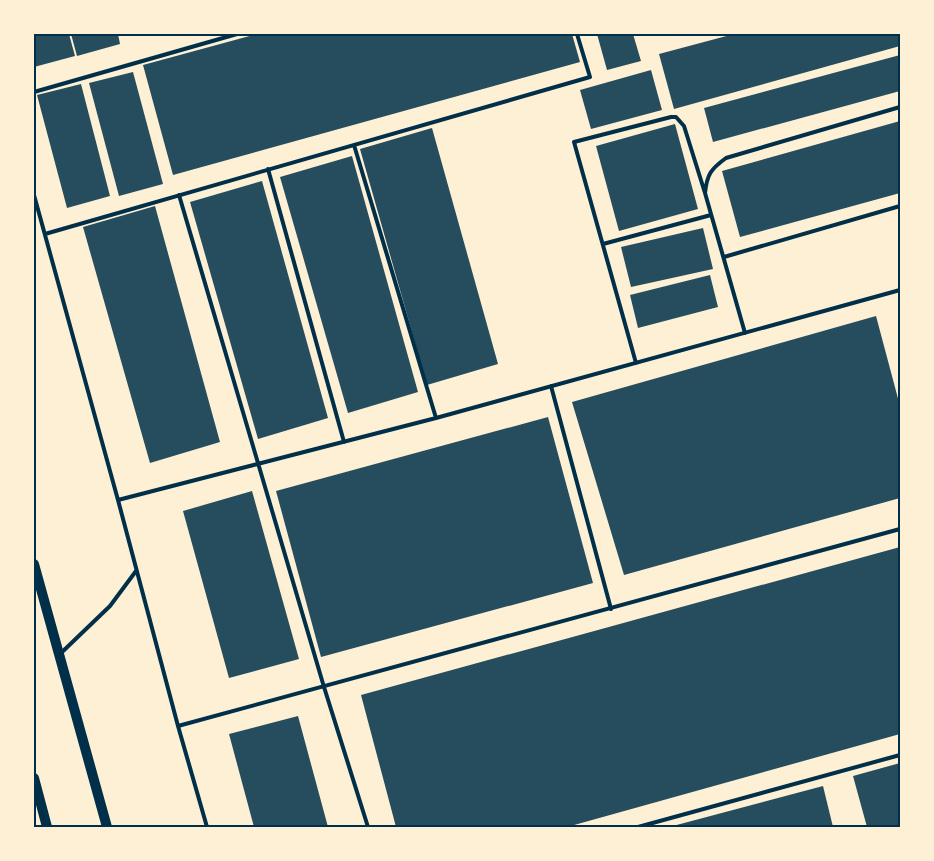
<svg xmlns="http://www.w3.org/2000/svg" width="934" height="861" font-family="'Exo 2',sans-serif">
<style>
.building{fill:#264d5e}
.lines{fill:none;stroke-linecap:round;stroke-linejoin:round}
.service{stroke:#003049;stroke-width:4}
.secondary{stroke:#003049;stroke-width:10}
.neatline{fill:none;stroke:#003049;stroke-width:2}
</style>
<rect width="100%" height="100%" fill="#fdf0d5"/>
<path class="building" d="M 34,34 L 69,34 L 75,56 L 34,67 Z
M 71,34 L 118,34 L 120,44 L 77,56 Z
M 257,34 L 572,34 L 580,62 L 173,175 L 143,65 Z
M 597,34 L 633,34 L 641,61 L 607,70 Z
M 734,34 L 900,34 L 900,46 L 674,109 L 659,54 Z
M 900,55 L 900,91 L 713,142 L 704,108 Z
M 651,70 L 662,110 L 591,129 L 580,90 Z
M 133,72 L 163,184 L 119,196 L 89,83 Z
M 81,84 L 110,196 L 67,208 L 37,95 Z
M 900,121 L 900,193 L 740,237 L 722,171 Z
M 675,124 L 698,209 L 619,231 L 596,146 Z
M 432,128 L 498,364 L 427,385 L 360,149 Z
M 352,156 L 418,392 L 348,413 L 280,177 Z
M 262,181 L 328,418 L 258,439 L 190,202 Z
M 155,206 L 220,442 L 150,463 L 83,227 Z
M 703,228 L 713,269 L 631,287 L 621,247 Z
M 710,275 L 718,307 L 638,328 L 630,295 Z
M 876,316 L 900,406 L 900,498 L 624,575 L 572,402 Z
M 548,417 L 593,583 L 321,657 L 276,491 Z
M 252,491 L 299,659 L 229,678 L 183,511 Z
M 900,547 L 900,734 L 567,827 L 396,827 L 361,695 Z
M 298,716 L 328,827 L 254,827 L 229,734 Z
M 900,763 L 900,827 L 867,827 L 853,776 Z
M 823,786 L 833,827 L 669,827 Z"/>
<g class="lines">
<path class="service" d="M 34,92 L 237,34
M 354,145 L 436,418
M 268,169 L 344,442
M 34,195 L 118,500 L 178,726 L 207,827
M 179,195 L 324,687 L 368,827
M 45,234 L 590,77 L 577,34
M 603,244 L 711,215
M 724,257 L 900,206
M 745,333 L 705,193 C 707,174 711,169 726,158 L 900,107
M 636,363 L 574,142 L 671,117 L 676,117 L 684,126 L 705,193
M 551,386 L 611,609
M 118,500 L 436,418 L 900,290
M 60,654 L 110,606 L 136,571
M 178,726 L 900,529
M 638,827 L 900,755"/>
<path class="secondary" d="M 34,564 L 107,827
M 34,778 L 47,827"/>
</g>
<rect width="934" height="861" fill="none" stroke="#fdf0d5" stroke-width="70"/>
<rect x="35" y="35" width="864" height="791" class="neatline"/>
</svg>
